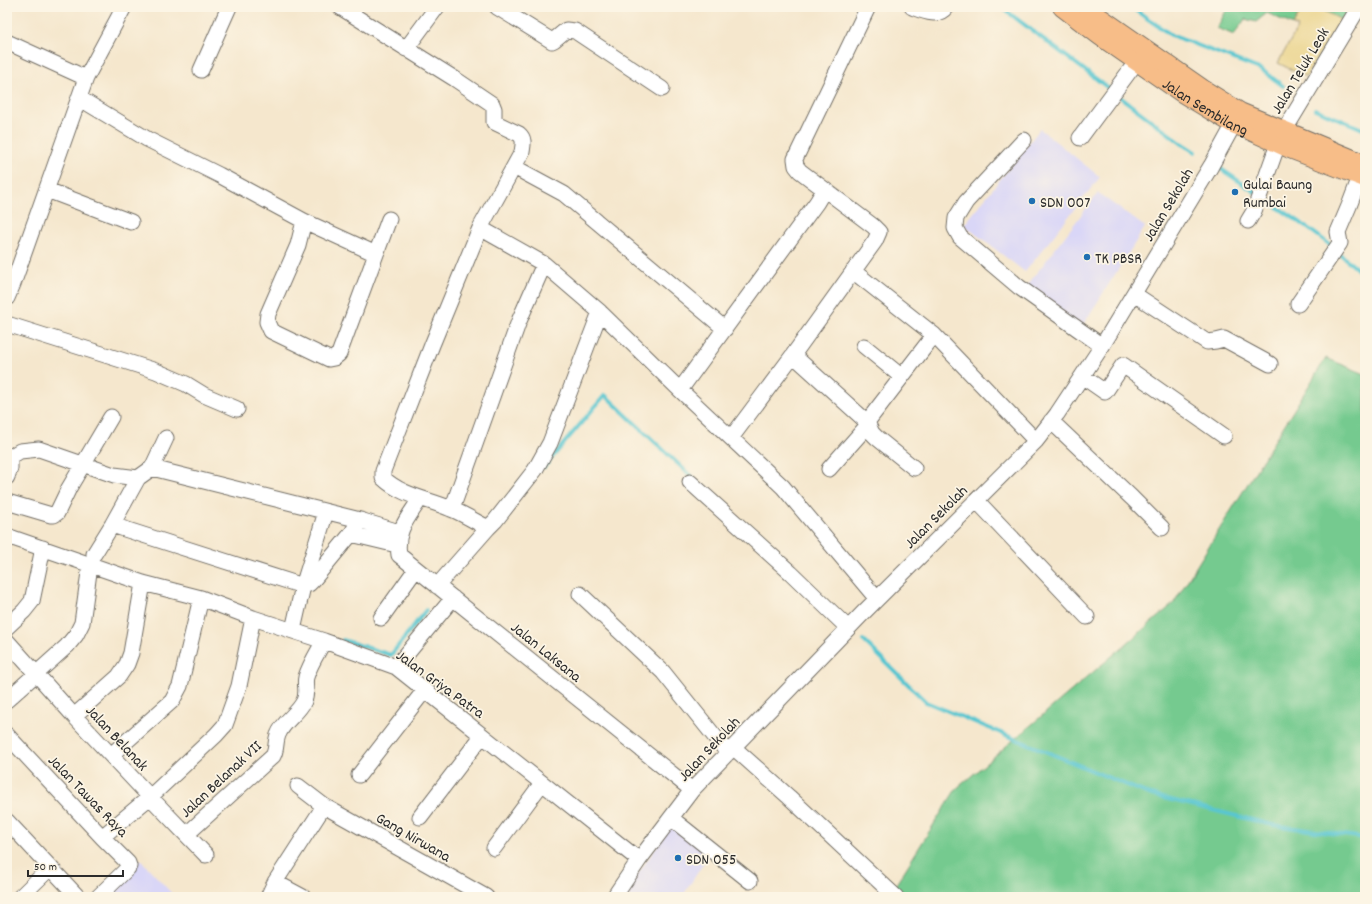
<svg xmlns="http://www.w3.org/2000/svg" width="1372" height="904" font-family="Dekko,sans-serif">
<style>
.built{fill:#d9d6f7}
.green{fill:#75ca8f;stroke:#507a5d}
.sand{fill:#eeda9e;stroke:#8c8264}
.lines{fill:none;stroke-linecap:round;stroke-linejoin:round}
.stream{stroke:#59c6d0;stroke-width:4}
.minor-casing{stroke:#726d64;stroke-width:17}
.major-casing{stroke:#726d64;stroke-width:20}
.minor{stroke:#fff;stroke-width:15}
.major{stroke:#f7bd88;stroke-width:18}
.poi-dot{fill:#1f6fb2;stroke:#fcf5e5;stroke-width:1.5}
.labels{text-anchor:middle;stroke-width:3.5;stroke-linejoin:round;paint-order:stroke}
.street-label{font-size:16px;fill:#2b2b2b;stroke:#fcf5e5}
.poi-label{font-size:16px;fill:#2b2b2b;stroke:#fcf5e5;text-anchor:start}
</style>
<rect width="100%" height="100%" fill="#fcf5e5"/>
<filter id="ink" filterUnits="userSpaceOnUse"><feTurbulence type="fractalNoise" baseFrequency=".025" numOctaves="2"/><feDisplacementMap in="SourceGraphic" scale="8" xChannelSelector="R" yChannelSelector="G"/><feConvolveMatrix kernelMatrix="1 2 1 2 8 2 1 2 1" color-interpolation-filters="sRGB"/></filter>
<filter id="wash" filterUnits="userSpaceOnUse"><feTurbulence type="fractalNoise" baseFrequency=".012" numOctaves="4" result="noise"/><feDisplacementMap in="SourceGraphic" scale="16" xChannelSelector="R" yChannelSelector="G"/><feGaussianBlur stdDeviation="0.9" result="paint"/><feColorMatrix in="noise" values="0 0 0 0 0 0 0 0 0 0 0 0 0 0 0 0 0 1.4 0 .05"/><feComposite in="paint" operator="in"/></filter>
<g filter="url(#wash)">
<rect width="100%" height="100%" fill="#f5e7cd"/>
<path class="built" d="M 1040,129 L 1100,177 L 1025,272 L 964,225 Z
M 1098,193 L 1145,227 L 1081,328 L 1026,287 Z
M 671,826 L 710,853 L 682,897 L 622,897 Z
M 141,860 L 175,897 L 102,897 Z"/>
<path class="green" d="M 1228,7 L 1303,7 L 1293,25 L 1267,13 L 1256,22 L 1245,19 L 1234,35 L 1217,28 Z
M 1317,7 L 1351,7 L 1341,20 Z
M 1326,358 L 1365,374 L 1365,897 L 888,897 L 956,789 L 1173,604 Z"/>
<path class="sand" d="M 1303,7 L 1317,7 L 1341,20 L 1306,77 L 1278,63 L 1298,27 L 1293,25 Z"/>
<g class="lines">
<path class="stream" d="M 1001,7 L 1181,143 L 1195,152
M 1131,7 L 1171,35 L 1262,70 L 1283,86
M 1315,109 L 1365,130
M 1215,165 L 1301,223 L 1333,247
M 1338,252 L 1365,276
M 544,467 L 605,395 L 693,478
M 343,640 L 391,655 L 426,610
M 863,640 L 926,702 L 1151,795 L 1273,825 L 1365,838"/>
</g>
</g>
<g filter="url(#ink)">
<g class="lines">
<defs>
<path id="minor" d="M 340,7 L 455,79 L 492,104 L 494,109 L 494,122 L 519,134 C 525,139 523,145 522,152 L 480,228 L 432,345 L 383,471 L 383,478 C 402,496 428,499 451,509 C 464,514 476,522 488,528 L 495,521 L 535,470 L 550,443 L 600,312
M 497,7 L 552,41 L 554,40 L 566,30 L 575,31 L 662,89
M 912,7 C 923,11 938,18 946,7
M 7,42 L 86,78
M 406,49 L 437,7
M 201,70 L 229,7
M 79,98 L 147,139 L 219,175 L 304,221 L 298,245 L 268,314 L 267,322 L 271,331 L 329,359 L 334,358 L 339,354 L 389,219
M 1080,138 L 1137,61
M 1024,140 L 966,202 L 956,218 L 955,228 L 960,237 L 1019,287 L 1102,346
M 514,167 L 564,194 L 725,329
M 47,190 L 131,222
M 304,221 L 376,254
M 1248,221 L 1254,211 L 1278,144 L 1284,131 L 1359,7
M 480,228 L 544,264 L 600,312 L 680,390 L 783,487 L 877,599
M 853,271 L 934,335 L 1036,441
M 1134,294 L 1207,342 L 1216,341 L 1224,339 L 1270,364
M 7,298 L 13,284 L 86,78 L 124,7
M 1298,304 L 1340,243 L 1338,232 L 1349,206 L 1360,177
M 7,324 L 156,371 L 186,384 L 204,395 L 237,409
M 864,346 L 902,377
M 793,355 L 867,422
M 1082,376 L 1105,392 L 1123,365 L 1224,436
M 680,390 L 817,202 L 824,190
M 1051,421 L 1132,498 L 1162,528
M 731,438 L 793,355 L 875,241 L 879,232 L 873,226 L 800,171 L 796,166 L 795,159 L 868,7
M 7,456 L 10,457 L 20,451 L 39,449 L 114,475 L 138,478
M 152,468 L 360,520 L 399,532
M 914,468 L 877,438 L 872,433 L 867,422 L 934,335
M 829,469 L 868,425
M 7,477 L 10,468 L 10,457
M 690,482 L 791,573 L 848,628
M 420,499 C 408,518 395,531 399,555 L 692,790
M 977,501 L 1087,617
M 7,502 L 51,515 L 54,515 L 57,513 L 69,488 L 111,417
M 452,509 L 519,321 L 544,264
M 112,525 L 303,586 L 309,584 L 313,580 L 351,534 L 360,520
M 351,534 L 397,545
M 7,536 L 143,583 L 201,598 L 253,618 L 324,641 L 396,667 L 639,860
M 94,554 L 112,525 L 138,478 L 152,468 L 166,438
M 437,586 L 488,528
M 580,594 L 663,672 L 728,753
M 381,618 L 416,569
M 7,627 L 24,611 L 32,601 L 43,548
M 293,630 L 303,586 L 326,512
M 7,641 L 74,716 L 150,797 L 206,855
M 396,667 L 453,598
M 7,700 L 67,646 L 76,635 L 82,623 L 90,565
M 74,716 L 119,676 L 127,664 L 131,653 L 143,583
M 7,735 L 102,837 L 128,863 L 129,866 L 128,868 L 98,897
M 733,747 L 789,797 L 896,897
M 111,755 L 172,701 L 180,686 L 201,598
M 359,775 L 424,691
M 298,786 L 324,806 L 486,897
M 420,817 L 482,736
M 671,818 L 750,881
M 7,821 L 78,897
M 187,834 L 273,756 C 277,749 275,742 278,735 C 283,721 298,714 304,701 C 308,692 304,685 306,677 C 310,664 318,652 324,641
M 102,837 L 150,797 L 216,735 L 225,725 L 239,686 L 253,618
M 494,848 L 542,783
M 275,882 L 303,897
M 20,897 L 50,868
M 268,897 L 275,882 L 324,806
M 614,897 L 639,860 L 692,790 L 864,612 L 1036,441 L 1057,414 L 1102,346 L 1211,166 L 1239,115"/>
<g id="major">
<path id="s1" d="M 1062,7 L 1100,36 L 1182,93 L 1233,124 L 1246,129 L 1290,149 L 1365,178"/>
<path d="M 1087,7 L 1101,18 L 1203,89 L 1240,112 L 1365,164"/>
</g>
</defs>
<use href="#minor" class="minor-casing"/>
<use href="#major" class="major-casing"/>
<use href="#minor" class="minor"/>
<use href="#major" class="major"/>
</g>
</g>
<g class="poi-dot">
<circle cx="1235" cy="192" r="4"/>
<circle cx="1032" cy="201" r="4"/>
<circle cx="1087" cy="257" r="4"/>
<circle cx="678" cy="858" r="4"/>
</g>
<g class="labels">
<g class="street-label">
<text transform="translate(1299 70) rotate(-59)" y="6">Jalan Teluk Leok</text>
<text dy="6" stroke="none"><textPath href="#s1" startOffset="175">Jalan Sembilang</textPath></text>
<text transform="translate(1167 204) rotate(-59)" y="6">Jalan Sekolah</text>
<text transform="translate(935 516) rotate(-45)" y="6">Jalan Sekolah</text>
<text transform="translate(547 651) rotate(39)" y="6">Jalan Laksana</text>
<text transform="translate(441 683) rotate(36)" y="6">Jalan Griya Patra</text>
<text transform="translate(118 737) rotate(47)" y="6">Jalan Belanak</text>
<text transform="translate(708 748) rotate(-47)" y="6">Jalan Sekolah</text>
<text transform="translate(220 778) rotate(-43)" y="6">Jalan Belanak VII</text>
<text transform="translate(89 795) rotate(46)" y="6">Jalan Tawas Raya</text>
<text transform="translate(414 836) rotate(30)" y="6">Gang Nirwana</text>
</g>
<g class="poi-label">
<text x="1243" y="189">Gulai Baung<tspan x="1243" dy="18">Rumbai</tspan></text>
<text x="1040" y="207">SDN 007</text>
<text x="1095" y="263">TK PBSR</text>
<text x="686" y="864">SDN 055</text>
</g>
</g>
<rect width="1372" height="904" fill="none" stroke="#fcf5e5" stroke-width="24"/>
<path d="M28 870v6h95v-6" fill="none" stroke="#2b2b2b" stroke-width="2"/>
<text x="34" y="870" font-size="12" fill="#2b2b2b" stroke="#fcf5e5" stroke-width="3" paint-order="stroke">50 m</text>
</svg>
